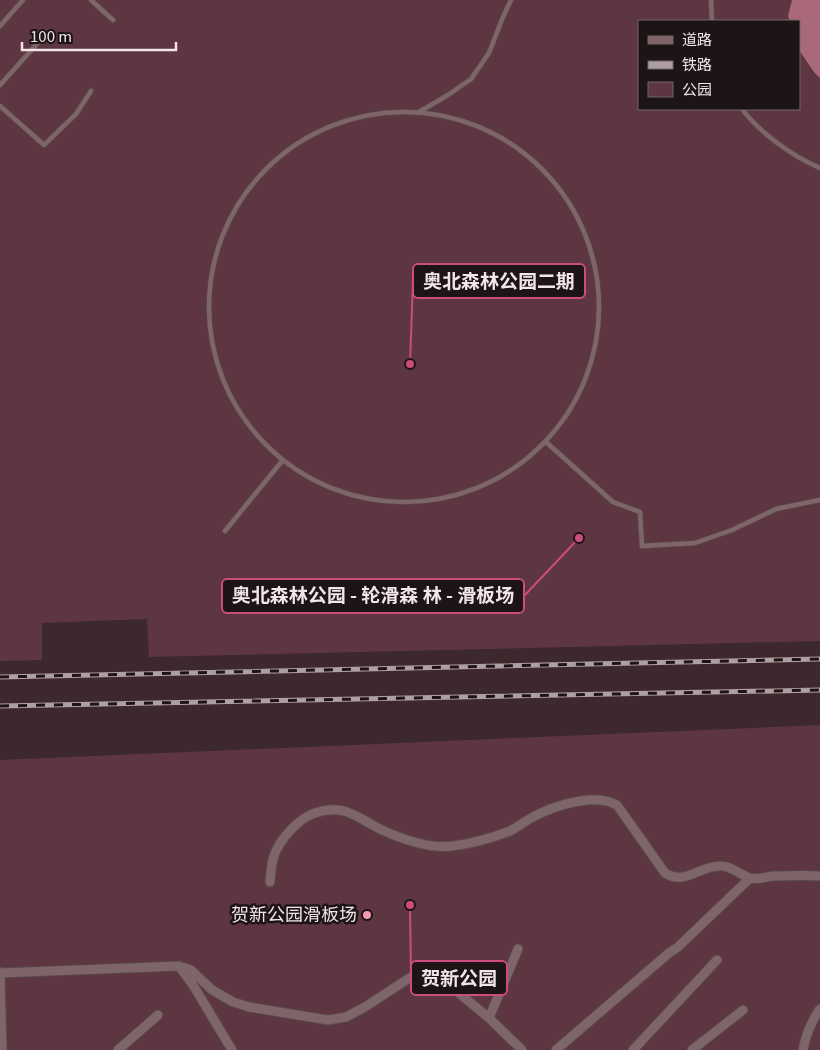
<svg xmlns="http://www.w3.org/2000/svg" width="820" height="1050" font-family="Georgia,'Noto Sans SC',serif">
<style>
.green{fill:#5d3641;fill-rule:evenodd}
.water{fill:#a9697b}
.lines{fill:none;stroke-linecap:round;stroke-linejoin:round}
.lane-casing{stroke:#59474c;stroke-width:6}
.street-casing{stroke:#59474c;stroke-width:11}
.lane{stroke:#7d656a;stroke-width:4.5}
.street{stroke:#7d656a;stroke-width:9}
.rail-casing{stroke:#af9fa2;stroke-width:5}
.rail{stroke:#1d1416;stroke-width:3;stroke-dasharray:9;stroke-linecap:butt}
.poi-dot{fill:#f19ab2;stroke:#1d1416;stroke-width:2}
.labels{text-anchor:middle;stroke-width:5;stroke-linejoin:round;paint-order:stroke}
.poi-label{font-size:18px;fill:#f2e4e7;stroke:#1d1416;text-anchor:end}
.leader{fill:none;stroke:#ce4b7e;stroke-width:2}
.callout-dot{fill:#ce4b7e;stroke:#1d1416;stroke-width:2}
.callout{fill:#1d1416;stroke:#ce4b7e;stroke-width:2}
.callout-label{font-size:19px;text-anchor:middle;font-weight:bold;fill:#f2e4e7}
</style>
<rect width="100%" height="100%" fill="#3c282d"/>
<path class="green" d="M 0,0 L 820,0 L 820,641 L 149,657 L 147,619 L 42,623 L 42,660 L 0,661 ZM 639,21 L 799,21 L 799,109 L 639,109 Z
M 820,725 L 820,1050 L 0,1050 L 0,760 Z"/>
<path class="water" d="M 792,0 L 820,0 L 820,78 L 814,72 L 799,50 L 799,21 L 790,21 L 788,16 Z"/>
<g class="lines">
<defs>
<path id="lane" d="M 91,0 L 113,20
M 711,0 L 712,21
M 0,26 L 23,0
M 0,85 L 44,36
M 0,106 L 44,145 L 76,114 L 91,91
M 742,109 C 760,133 792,156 820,168
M209 307a195 195 0 1 1 390 0a195 195 0 1 1-390 0Z
M 419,112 L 448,95 L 471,79 L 489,53 L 503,17 L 511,0
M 546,442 L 613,502 L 640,512 L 642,546 L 695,543 L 732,530 L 776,509 L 820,500
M 225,531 L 282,461"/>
<path id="street" d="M 270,882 C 271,873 271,864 274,856 C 279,840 299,818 315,813 C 345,803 357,818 382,830 C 402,839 430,849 452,846 C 471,844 492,838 510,831 C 518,827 525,821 533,817 C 551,807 585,796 606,801 C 610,801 613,804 617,805 L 665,873 C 684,886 701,865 721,866 C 732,866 740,875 750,878 C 756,880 766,877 773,876 C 789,876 804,875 820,876
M 179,966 L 193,985 L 232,1050
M 0,972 L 2,1050
M 0,973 L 179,966 L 191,970 L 212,990 L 233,1002 L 249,1007 L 328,1020 L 346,1017 L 365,1007 L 420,971 L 437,975 L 489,1018 L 522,1050
M 489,1018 L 518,949
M 118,1050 L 158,1015
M 556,1050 L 669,953 L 678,947 L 750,878
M 633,1050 L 717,960
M 692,1050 L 743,1010
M 803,1050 C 806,1034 811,1022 820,1009"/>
</defs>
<use href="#lane" class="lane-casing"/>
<use href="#street" class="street-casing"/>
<use href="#lane" class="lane"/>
<use href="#street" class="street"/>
<defs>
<path id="rail" d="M 0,677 L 820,659
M 0,706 L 820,690"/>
</defs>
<use href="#rail" class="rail-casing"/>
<use href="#rail" class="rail"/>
</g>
<circle class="poi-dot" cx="367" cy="915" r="5"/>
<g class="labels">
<g class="poi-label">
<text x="357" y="921">贺新公园滑板场</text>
</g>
</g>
<path class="leader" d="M410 364L413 281M579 538L524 596M410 905L411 978"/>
<g class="callout-dot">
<circle cx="410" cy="364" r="5"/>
<circle cx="579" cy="538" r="5"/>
<circle cx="410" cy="905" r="5"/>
</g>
<g class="callout">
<rect x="413" y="264" width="172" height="34" rx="5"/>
<rect x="222" y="579" width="302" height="34" rx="5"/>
<rect x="411" y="961" width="96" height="34" rx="5"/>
</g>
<g class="callout-label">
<text x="499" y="288">奥北森林公园二期</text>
<text x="373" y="602">奥北森林公园 - 轮滑森 林 - 滑板场</text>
<text x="459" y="985">贺新公园</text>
</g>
<rect x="638" y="20" width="162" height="90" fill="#1d1416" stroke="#72676a"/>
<rect x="648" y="36" width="25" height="8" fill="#7d656a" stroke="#72676a"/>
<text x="682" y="45" font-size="15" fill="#f2e4e7">道路</text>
<rect x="648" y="61" width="25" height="8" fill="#af9fa2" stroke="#72676a"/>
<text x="682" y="70" font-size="15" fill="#f2e4e7">铁路</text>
<rect x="648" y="82" width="25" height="15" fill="#5d3641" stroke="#72676a"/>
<text x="682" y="95" font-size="15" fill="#f2e4e7">公园</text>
<path d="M22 42v8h154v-8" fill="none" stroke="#f2e4e7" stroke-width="2.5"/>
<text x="30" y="42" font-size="15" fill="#f2e4e7" stroke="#1d1416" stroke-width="4" paint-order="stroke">100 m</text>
</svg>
